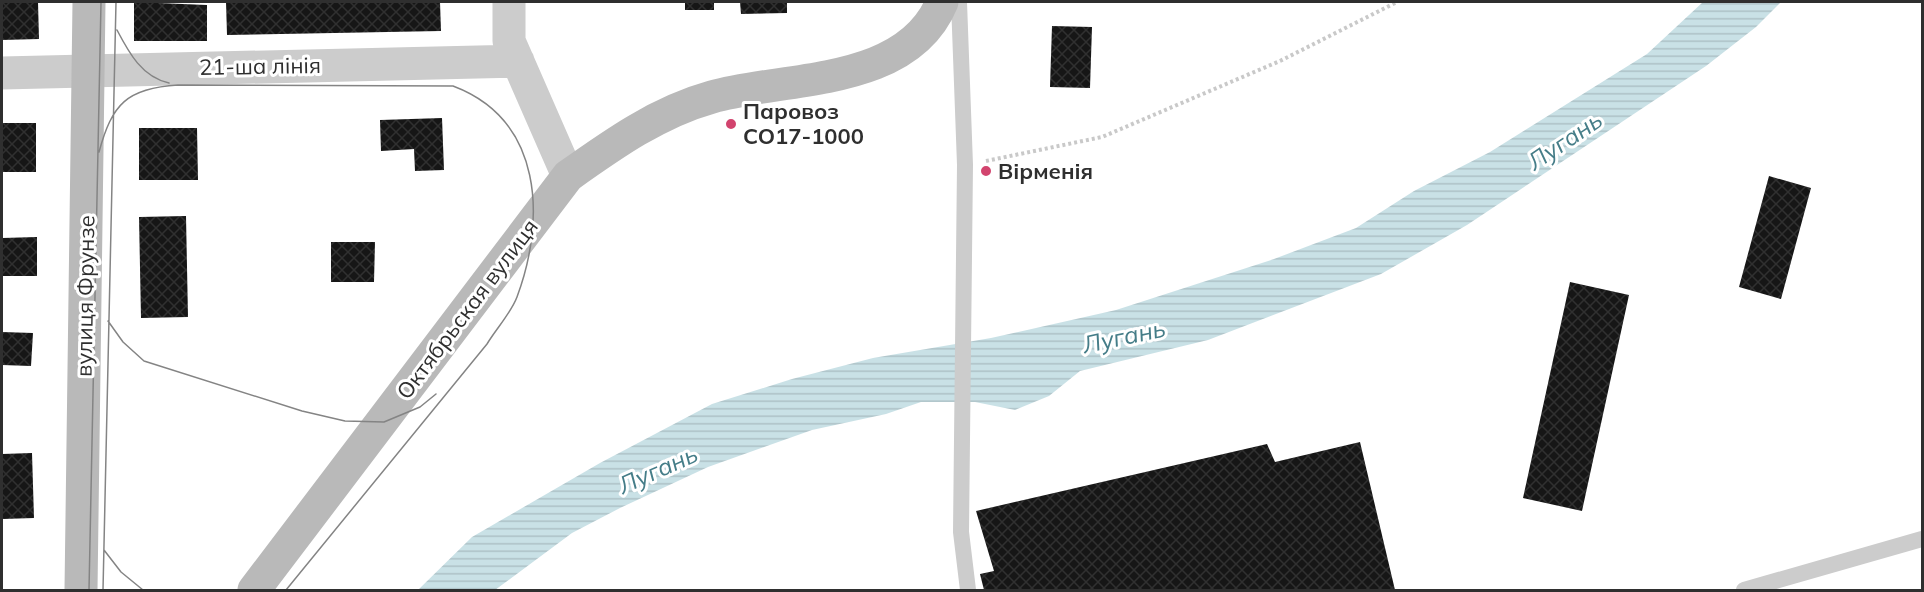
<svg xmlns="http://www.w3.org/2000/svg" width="1924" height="592" font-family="Mulish,sans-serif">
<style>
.water{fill:url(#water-rules)}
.building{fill:url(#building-cross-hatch)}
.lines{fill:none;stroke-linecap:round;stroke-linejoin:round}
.path{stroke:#c9c9c9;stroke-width:4;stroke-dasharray:3 3;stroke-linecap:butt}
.lane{stroke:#ccc;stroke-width:16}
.street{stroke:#ccc;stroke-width:33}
.secondary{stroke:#b9b9b9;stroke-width:33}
.tram{stroke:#848484;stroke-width:1.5}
.poi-dot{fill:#d2446e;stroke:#fff;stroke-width:2}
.labels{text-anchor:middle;stroke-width:6;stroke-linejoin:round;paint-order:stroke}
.street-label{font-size:22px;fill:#2f2f2f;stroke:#fff}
.poi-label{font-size:22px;font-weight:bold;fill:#2f2f2f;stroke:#fff;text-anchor:start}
.water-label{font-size:24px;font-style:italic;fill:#457d88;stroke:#fff}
</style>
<defs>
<pattern id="water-rules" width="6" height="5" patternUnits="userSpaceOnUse" patternTransform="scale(1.5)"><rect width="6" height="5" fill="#c9e1e6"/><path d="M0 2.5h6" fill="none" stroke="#adc1c6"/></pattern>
<pattern id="building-cross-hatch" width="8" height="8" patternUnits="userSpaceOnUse" patternTransform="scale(1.5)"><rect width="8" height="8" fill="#161616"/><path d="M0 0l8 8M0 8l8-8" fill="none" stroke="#303030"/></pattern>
</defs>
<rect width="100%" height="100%" fill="#fff"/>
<path class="water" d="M 1703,2 L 1781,2 L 1756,27 L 1706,66 L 1467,225 L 1381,274 L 1208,340 L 1080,371 L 1049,396 L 1015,410 L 975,402 L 921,402 L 886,414 L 812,430 L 708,467 L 620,508 L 572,533 L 495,590 L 418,590 L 472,537 L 600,463 L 712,404 L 792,379 L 873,358 L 991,338 L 1116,310 L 1274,259 L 1356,228 L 1414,191 L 1490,152 L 1647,54 Z"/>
<path class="building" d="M 2,2 L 38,2 L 39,39 L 2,40 Z
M 134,2 L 207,5 L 207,41 L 134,41 Z
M 226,2 L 440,2 L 441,31 L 227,35 Z
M 685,2 L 714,2 L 714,10 L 685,10 Z
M 740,2 L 787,2 L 787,13 L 741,14 Z
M 1052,26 L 1092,27 L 1090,88 L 1050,87 Z
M 442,118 L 444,170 L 415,171 L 414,149 L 381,151 L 380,120 Z
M 2,123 L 36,123 L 36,172 L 2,172 Z
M 139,128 L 197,128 L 198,180 L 139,180 Z
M 1769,176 L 1811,188 L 1781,299 L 1739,287 Z
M 186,216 L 188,317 L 141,318 L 139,217 Z
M 37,237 L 37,276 L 2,276 L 2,238 Z
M 331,242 L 375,242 L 374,282 L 331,282 Z
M 1570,282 L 1629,295 L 1582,511 L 1523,498 Z
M 2,332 L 33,333 L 31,366 L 2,365 Z
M 1360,442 L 1395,590 L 984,590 L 980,574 L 994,571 L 976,511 L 1267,444 L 1275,462 Z
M 32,453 L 34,518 L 3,519 L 2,454 Z"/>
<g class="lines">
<path class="path" d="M 986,161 L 1102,137 L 1280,61 L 1397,2"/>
<path class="lane" d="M 959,2 L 965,165 L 961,532 L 968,590
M 1744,590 L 1922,539"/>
<path class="street" d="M 509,2 L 509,41 L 568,176
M 2,73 L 518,61"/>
<path class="secondary" d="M 81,590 L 89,2
M 254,590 L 568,176 C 613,144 658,112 712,97 C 786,76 907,87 942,2"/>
<path class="tram" d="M 117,30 C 129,53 142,77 169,83
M 99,152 C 112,104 127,88 178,85 L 453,86 C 543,120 546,219 517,297 C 511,313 496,329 487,344 L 286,590
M 108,321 L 123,342 L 144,361 L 302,411 L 345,421 L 384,422 L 420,407 L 436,394
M 104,550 L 121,572 L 143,590
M 89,590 L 101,2
M 103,590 L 116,2"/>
</g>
<g class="poi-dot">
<circle cx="731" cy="124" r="6"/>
<circle cx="986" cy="171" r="6"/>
</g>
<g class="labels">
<g class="street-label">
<text transform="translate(260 66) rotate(-1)" y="8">21-ша лінія</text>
<text transform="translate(85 296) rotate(-89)" y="8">вулиця Фрунзе</text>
<text transform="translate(467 309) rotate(-53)" y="8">Октябрьская вулиця</text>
</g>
<g class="poi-label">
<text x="743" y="119">Паровоз<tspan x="743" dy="25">СО17-1000</tspan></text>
<text x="998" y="179">Вірменія</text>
</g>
<g class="water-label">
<text transform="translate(1565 141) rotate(-34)" y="8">Лугань</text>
<text transform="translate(1124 337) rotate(-12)" y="8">Лугань</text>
<text transform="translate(658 470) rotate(-24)" y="8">Лугань</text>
</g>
</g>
<rect width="1924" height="592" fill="none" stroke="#2f2f2f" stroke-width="6"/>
</svg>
